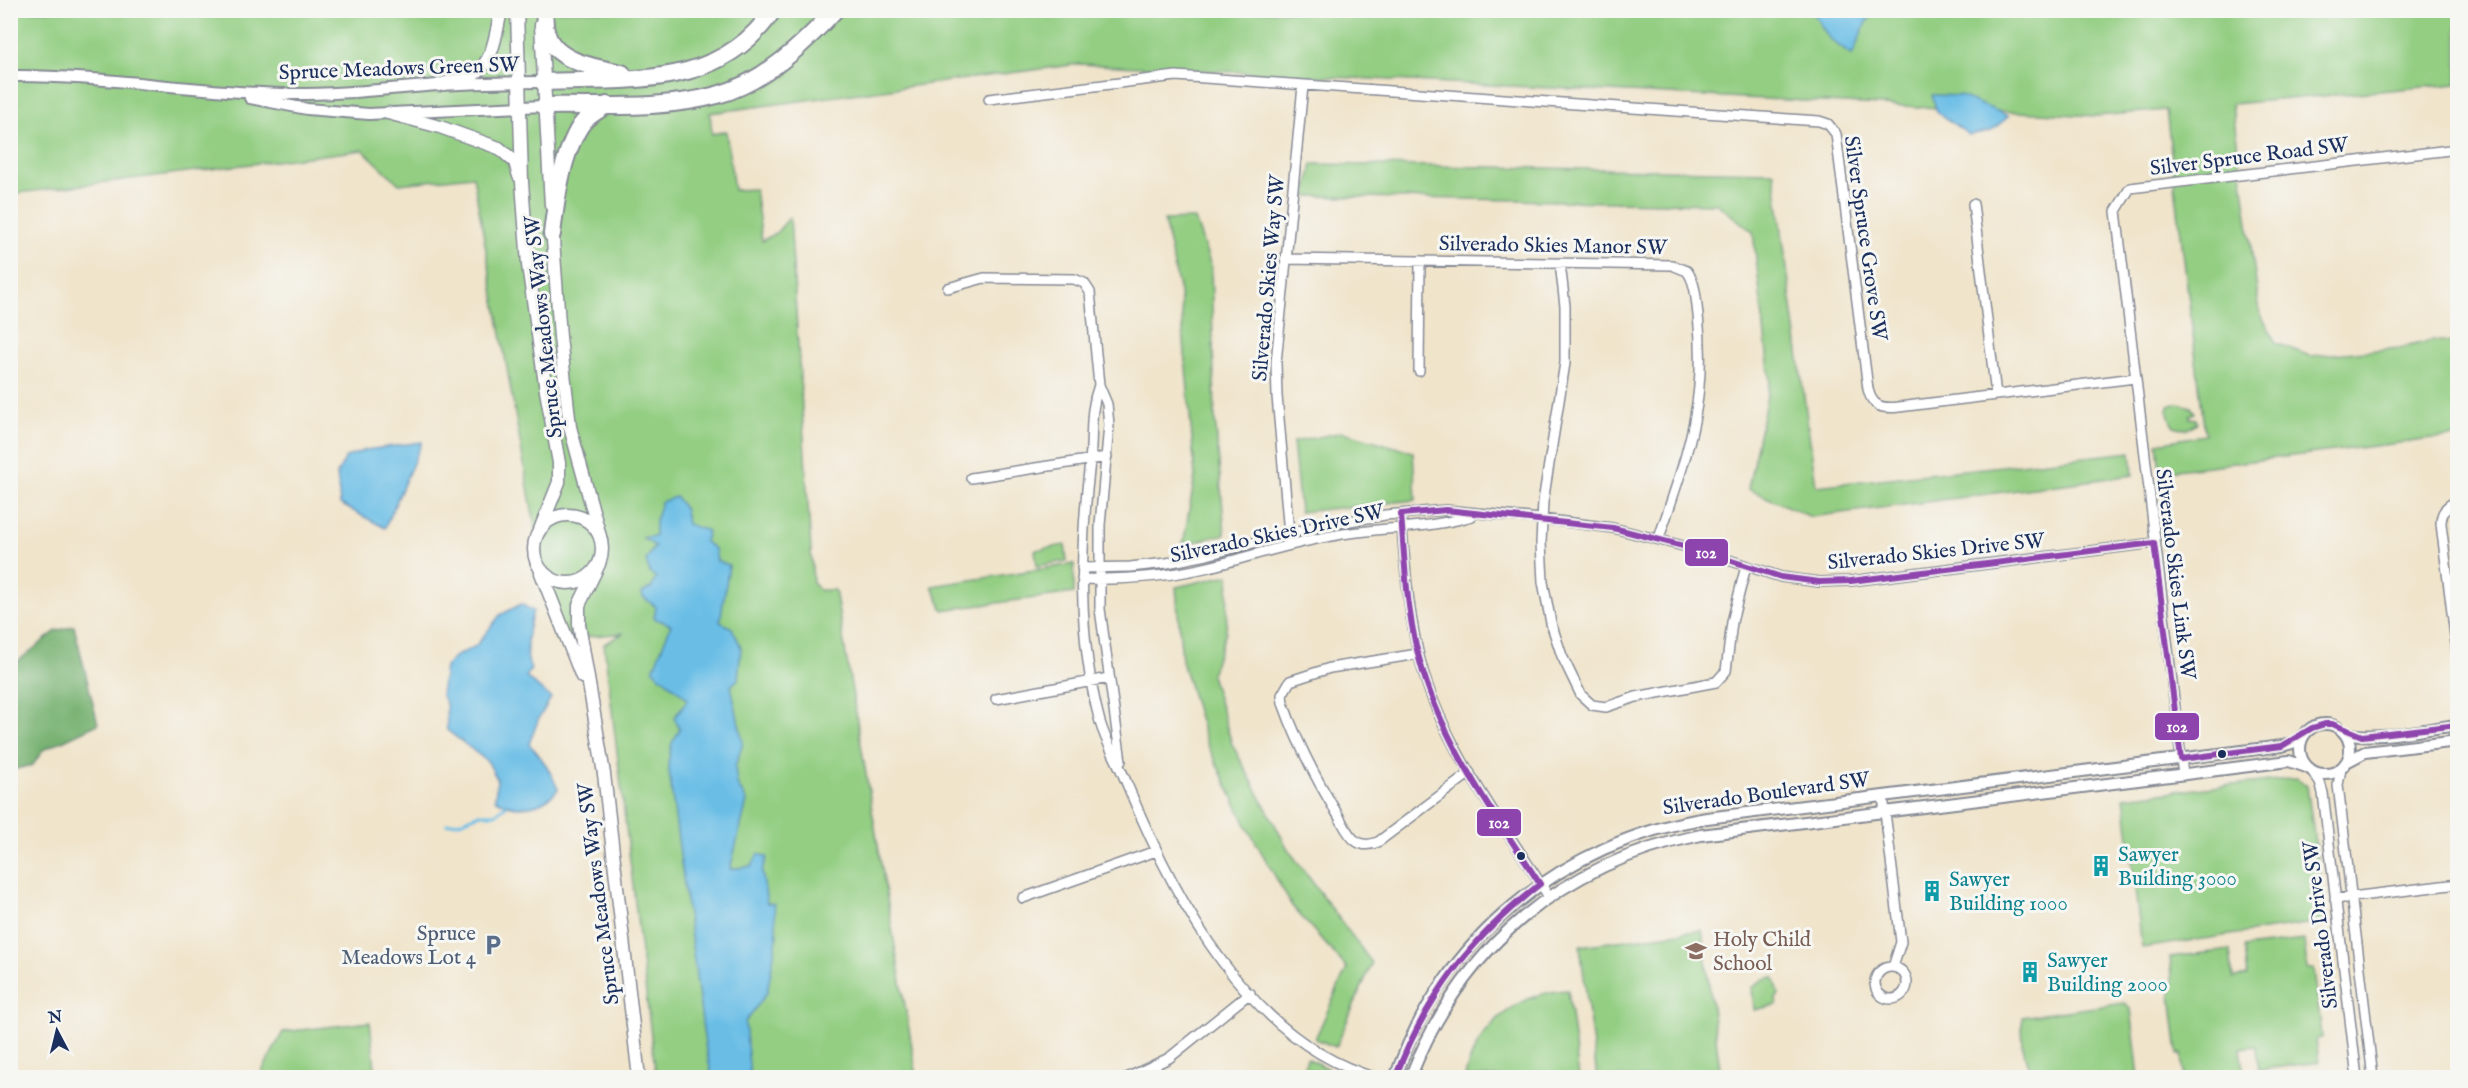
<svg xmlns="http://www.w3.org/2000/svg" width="2468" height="1088" font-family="'IM FELL English',serif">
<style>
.green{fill:#93ce82;stroke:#577e70;stroke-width:1.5}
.forest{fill:#76b170;stroke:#487067;stroke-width:1.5}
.water{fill:#6abee6;stroke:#4276a2;stroke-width:1.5}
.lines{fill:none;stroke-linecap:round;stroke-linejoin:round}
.stream{stroke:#6abee6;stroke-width:3}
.minor-casing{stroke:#868a94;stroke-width:12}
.tertiary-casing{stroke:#868a94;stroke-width:14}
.secondary-casing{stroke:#868a94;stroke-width:15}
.motorway-casing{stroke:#868a94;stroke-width:20}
.minor{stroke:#fff;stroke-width:9}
.tertiary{stroke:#fff;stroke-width:10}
.secondary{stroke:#fff;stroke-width:12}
.motorway{stroke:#fff;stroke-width:16}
.bus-1-casing{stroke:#f6f6f2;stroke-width:10}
.bus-1{stroke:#8e44ad;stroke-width:6}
.bus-dot{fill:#1b2f5e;stroke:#f6f6f2;stroke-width:2}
.labels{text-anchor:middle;stroke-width:6;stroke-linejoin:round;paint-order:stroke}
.street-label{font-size:21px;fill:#1b2f5e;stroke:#f6f6f2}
.culture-label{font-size:21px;fill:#0d838f;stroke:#f6f6f2;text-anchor:start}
.service-label{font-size:21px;fill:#4e5e75;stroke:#f6f6f2;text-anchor:end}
.education-label{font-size:21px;fill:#785e54;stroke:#f6f6f2;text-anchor:start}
.line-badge{stroke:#f6f6f2;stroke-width:2}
.badge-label{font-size:16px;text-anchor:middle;font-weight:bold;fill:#fff}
</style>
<rect width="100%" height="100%" fill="#f6f6f2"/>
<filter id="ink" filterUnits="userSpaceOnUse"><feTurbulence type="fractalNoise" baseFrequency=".0167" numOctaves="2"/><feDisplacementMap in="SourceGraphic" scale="12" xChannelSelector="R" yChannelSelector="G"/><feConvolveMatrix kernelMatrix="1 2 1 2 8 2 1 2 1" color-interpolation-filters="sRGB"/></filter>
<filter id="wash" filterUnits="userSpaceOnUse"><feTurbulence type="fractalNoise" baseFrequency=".008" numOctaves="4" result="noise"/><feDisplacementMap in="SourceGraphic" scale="24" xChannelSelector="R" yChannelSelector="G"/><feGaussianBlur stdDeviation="1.35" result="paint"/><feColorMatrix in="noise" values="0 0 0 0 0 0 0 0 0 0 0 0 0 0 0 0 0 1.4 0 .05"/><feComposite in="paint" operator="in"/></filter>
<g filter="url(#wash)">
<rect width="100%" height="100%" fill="#f0e4cb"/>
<path class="green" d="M 10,11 L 2457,11 L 2457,84 L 2232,104 L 2260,313 L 2276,343 L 2310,356 L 2401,348 L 2433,340 L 2457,343 L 2457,436 L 2160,472 L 2157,443 L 2205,435 L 2166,110 L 2097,116 L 1079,64 L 710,113 L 712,134 L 726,131 L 734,190 L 755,189 L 762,241 L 776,233 L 790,217 L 813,582 L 819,590 L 835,590 L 917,1077 L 656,1077 L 604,644 L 624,633 L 555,640 L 473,176 L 399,184 L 363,150 L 11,194 Z
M 1312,164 L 1774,172 L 1816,486 L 2131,452 L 2133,475 L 1811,517 L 1748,489 L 1770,381 L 1753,232 L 1717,204 L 1306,196 Z
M 1195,219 L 1211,266 L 1215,417 L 1225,534 L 1183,545 L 1195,476 L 1180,293 L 1164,220 Z
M 2178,403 L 2191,407 L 2195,413 L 2190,415 L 2190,418 L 2196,419 L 2197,423 L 2186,429 L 2174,426 C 2169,420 2167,413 2169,406 Z
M 1343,432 L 1413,452 L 1416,500 L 1300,512 L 1293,442 Z
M 1065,545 L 1067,561 L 1037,566 L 1035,550 Z
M 1074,564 L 1074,593 L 943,610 L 932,586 Z
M 1229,575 L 1226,631 L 1211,675 L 1232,744 L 1288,849 L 1372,963 L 1336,1047 L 1315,1039 L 1347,968 L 1292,906 L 1246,825 L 1207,744 L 1182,661 L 1176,587 Z
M 2297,778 L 2307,786 L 2326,921 L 2142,948 L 2124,797 Z
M 1702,930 L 1721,1077 L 1597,1077 L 1580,946 Z
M 2304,940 L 2307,969 L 2314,969 L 2322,1038 L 2316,1039 L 2319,1062 L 2259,1070 L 2256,1046 L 2241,1048 L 2244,1072 L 2184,1077 L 2182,1054 L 2178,1055 L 2170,985 L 2173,984 L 2170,957 L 2230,950 L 2233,978 L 2247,976 L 2244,947 Z
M 1774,977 L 1779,994 L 1776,999 L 1777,1005 L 1754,1010 L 1752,987 L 1764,979 Z
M 1568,990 L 1579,1077 L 1465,1077 C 1476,1027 1516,993 1568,990 Z
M 2125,1003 L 2131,1009 L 2139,1077 L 2034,1077 C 2022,1060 2022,1037 2022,1017 Z
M 370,1022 L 376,1077 L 259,1077 L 283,1032 Z
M 1307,1058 L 1331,1070 L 1328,1077 L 1302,1077 Z"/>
<path class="forest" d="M 74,626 L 98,724 L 43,750 L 33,765 L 11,770 L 11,659 L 18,661 L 56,631 Z"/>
<path class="water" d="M 1812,11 L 1877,11 L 1866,22 L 1852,56 L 1829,38 Z
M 1932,95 L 1960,96 L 2009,116 L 1991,131 L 1969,135 L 1937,112 Z
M 422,442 L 385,528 L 340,504 L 337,474 L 346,457 L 366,450 Z
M 676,497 L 685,510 L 687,524 L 708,531 L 705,542 L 715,549 L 717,561 L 729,565 L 720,622 L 732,628 L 741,647 L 738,679 L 731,686 L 743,743 L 735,767 L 737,784 L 747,801 L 730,869 L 752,866 L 758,854 L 767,857 L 762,871 L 767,903 L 774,904 L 777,938 L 767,993 L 745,1022 L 750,1077 L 712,1077 L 705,1044 L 668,763 L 672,743 L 680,729 L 674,718 L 688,699 L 653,670 L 671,625 L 654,618 L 656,607 L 643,597 L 642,593 L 652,587 L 656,577 L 650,573 L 646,560 L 655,546 L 643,538 L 655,536 L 655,522 L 661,502 Z
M 521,604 L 533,611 C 528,628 523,652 531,669 L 526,677 L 551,698 L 539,718 L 529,744 C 543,757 551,772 558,789 C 543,809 515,812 495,799 L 497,779 L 488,762 L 447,730 L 446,703 L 441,694 L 445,667 L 454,657 L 476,646 L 500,615 Z"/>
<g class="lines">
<path class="stream" d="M 447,824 L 460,822 L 479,814 L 495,814 L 506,806"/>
</g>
</g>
<g filter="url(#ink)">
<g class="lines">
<defs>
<path id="minor" d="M 989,99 L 1176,76 L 1819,121 L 1828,124 L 1836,134 L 1868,389 C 1872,407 1882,409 1899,407 L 2135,378
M 1973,204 L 1996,395
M 1285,259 L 1672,265 L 1687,271 C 1696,283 1696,300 1698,315 C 1708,403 1686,457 1659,538
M 1560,263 L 1565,306 L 1565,363 L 1543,502 L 1541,543 L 1543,582 L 1551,623 L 1562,656 L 1581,695 L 1592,705 L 1606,707 L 1636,697 L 1716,682 L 1726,671 L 1732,622 L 1746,566
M 948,288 L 984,278 L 1074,279 L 1084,283 L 1090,292 L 1099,385 L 1107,404 L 1109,425 L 1100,525 L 1100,609 L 1121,761
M 1419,371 L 1420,261
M 1099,385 C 1089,412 1093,433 1090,461 C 1080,548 1077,636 1100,722 C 1106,743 1119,763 1127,784 C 1174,898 1248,1042 1377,1078
M 971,478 L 1107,457
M 2458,501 C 2446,505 2441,513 2441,524 L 2458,660
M 1401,514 C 1405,566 1408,620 1423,671 C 1446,751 1505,827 1549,897
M 1290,545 L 1277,396 L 1276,363 L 1303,86
M 1082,568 L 1130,567 L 1167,563 L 1207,555 L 1314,527 L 1385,515 L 1446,510 L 1541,519 L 1613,528 L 1695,549 L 1781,577 L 1819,582 L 1851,581 L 2154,543
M 1082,579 C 1125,580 1167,577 1209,567 C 1252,556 1293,542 1337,535 C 1382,527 1429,529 1472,516
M 1418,654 L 1330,668 L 1290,681 L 1282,695 L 1283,703 C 1297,743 1316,779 1338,815 C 1343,823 1348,836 1356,841 C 1363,846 1371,845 1378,842 L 1470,773
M 996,699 L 1109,678
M 2341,769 L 2338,785 L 2373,1078
M 2312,771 L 2320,783 L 2323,793 L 2357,1078
M 2183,775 L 2116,211 L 2130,188 L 2458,149
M 1883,796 L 1901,942 L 1893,967
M 1023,898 L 1156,851
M 2335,899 L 2458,884
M1875 983a16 16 0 1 1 32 0a16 16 0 1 1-32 0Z
M 1127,1078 L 1169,1058 L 1250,993"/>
<path id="tertiary" d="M 10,76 C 102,75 192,92 283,94 C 335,95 386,89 438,85 C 473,83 508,82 543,82
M 250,98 L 307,109 L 369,114 L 544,106
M2300 749a25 25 0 1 1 50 0a25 25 0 1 1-50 0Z
M 2344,732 C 2372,742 2427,728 2458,725
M 2348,761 L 2365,752 L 2458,741
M 1395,1078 C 1442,939 1563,841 1707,818 L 2282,746 L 2292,743 L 2304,735
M 1410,1078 C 1462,946 1562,863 1701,835 L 2289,761 L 2309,768"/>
<path id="secondary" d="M 517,10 L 522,182 L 528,265 L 546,391 L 559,463 L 559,482 L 541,527
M 541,25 L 551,205
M 439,85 C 449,82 462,80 472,75 C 494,64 496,32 501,10
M 388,113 L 440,127 L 499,148 L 515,162 L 519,176
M 552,226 L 560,337 L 570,427 L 601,540
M534 549a34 34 0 1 1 68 0a34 34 0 1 1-68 0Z
M 599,564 L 579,605 L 579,624 L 604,774 L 639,1078
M 541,573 L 582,677"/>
<path id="motorway" d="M 544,10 C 545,18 544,27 547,34 C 555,62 597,68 622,73
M 543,82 C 627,78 720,91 773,10
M 544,106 C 601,105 662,110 717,95 C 763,83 803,45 835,10
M 552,234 C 556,200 562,154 581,125 C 587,116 597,111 607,105"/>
</defs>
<use href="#minor" class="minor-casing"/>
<use href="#tertiary" class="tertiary-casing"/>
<use href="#secondary" class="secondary-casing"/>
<use href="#motorway" class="motorway-casing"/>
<use href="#minor" class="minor"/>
<use href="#tertiary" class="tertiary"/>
<use href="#secondary" class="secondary"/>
<use href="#motorway" class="motorway"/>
<defs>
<path id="bus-1" d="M 1395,1078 C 1427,995 1471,938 1540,884 C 1496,817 1447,750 1423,672 C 1407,621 1405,567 1401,514 L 1446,510 L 1613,528 L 1695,549 L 1781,577 L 1819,582 L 1851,581 L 2154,543 L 2181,759 L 2282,746 L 2312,728 L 2325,724 L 2332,724 L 2362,736 L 2458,725"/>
</defs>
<use href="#bus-1" class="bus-1-casing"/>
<use href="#bus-1" class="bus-1"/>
</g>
</g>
<defs>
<symbol id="building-bare" viewBox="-9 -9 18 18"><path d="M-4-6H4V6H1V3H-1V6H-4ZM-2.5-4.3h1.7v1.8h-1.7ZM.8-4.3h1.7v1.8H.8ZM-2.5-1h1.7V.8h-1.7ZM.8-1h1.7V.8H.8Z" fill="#0f9aa8" stroke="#f6f6f2" stroke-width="2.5" paint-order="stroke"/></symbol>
<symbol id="parking-bare" viewBox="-9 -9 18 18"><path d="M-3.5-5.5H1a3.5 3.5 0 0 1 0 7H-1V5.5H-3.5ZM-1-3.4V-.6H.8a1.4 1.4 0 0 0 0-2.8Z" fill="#5c6f8a" stroke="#f6f6f2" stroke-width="2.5" paint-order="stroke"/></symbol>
<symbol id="school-bare" viewBox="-9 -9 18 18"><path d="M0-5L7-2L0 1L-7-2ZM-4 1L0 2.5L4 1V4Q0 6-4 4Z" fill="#8d6e63" stroke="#f6f6f2" stroke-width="2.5" paint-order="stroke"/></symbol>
</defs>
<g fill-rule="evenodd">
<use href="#building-bare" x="2086" y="851" width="30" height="30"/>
<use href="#building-bare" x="1917" y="876" width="30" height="30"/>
<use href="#parking-bare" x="478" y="930" width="30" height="30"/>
<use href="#school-bare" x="1681" y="936" width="30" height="30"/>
<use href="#building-bare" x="2015" y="957" width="30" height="30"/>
</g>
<g class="bus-dot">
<circle cx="2222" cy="754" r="5"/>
<circle cx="1521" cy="856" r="5"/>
</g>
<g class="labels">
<g class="street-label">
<text transform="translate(399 68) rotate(-2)" y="7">Spruce Meadows Green SW</text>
<text transform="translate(2249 156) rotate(-7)" y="7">Silver Spruce Road SW</text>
<text transform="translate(1866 238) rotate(82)" y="7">Silver Spruce Grove SW</text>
<text transform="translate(1553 245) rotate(1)" y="7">Silverado Skies Manor SW</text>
<text transform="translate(1268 278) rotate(-85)" y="7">Silverado Skies Way SW</text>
<text transform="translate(543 327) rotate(-96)" y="7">Spruce Meadows Way SW</text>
<text transform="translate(1277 533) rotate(-12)" y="7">Silverado Skies Drive SW</text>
<text transform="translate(1936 551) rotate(-6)" y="7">Silverado Skies Drive SW</text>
<text transform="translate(2176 574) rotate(83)" y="7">Silverado Skies Link SW</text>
<text transform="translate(1766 793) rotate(-8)" y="7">Silverado Boulevard SW</text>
<text transform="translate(598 894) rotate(-97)" y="7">Spruce Meadows Way SW</text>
<text transform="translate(2320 925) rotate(-97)" y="7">Silverado Drive SW</text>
</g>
<g class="culture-label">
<text x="2118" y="861">Sawyer<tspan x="2118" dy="24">Building 3000</tspan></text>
<text x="1949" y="886">Sawyer<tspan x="1949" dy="24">Building 1000</tspan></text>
<text x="2047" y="967">Sawyer<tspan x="2047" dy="24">Building 2000</tspan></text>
</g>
<g class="service-label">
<text x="476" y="940">Spruce<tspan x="476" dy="24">Meadows Lot 4</tspan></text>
</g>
<g class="education-label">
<text x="1713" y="946">Holy Child<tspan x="1713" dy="24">School</tspan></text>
</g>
</g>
<g class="line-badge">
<rect x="1684" y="538" width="45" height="29" rx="6" fill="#8e44ad"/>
<rect x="2154" y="712" width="46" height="29" rx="6" fill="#8e44ad"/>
<rect x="1476" y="808" width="46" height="29" rx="6" fill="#8e44ad"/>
</g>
<g class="badge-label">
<text x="1706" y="558">102</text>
<text x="2177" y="732">102</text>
<text x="1499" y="828">102</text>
</g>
<rect width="2468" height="1088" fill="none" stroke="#f6f6f2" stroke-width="36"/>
<g transform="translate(57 1031) rotate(353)" stroke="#f6f6f2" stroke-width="4.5" paint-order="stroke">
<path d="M0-4.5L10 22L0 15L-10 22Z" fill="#1b2f5e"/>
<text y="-9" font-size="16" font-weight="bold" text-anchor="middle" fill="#1b2f5e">N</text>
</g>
</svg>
